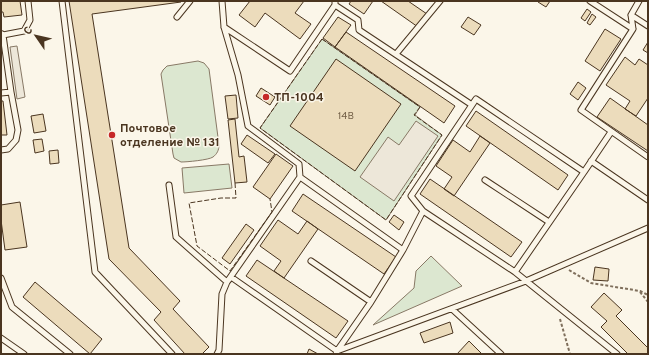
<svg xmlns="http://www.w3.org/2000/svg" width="649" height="355" font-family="Overpass,sans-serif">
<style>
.green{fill:#dce7d0;stroke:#887966}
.parking{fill:#ede7d9;stroke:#887966}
.building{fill:#ecdcbc;stroke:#4a3520}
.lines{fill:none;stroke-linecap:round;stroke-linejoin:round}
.service-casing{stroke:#4a3520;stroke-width:7}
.path{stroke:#7f6f5c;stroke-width:2;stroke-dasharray:3 2;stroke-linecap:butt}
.service{stroke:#fbf6e9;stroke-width:5}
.fence{stroke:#4a3520;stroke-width:1;stroke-dasharray:5 2;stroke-linecap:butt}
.poi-dot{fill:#c62828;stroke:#fbf6e9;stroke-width:1.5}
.labels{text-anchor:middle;stroke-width:3;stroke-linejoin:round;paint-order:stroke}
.number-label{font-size:10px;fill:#725f47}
.poi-label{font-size:12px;font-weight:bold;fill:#4a3520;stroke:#fbf6e9;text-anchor:start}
</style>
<rect width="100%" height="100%" fill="#fbf6e9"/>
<path class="green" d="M 322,39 L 420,107 L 415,115 L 442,135 L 386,220 L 260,128 Z
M 198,61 L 204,63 L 209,69 L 219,145 C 219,150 217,154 213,157 C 209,160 187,162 181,162 L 174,158 L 173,154 L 161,74 L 163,70 L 167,66 Z
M 229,164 L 232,188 L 184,193 L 182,168 Z
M 431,256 L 462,286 L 373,325 L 414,288 L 416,271 Z"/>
<path class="parking" d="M 17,46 L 25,97 L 17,99 L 10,47 Z
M 416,121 L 438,136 L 394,201 L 360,177 L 388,137 L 399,145 Z"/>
<path class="building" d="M 1,1 L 20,1 L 22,15 L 4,17 L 3,12 L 1,12 Z
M 69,1 L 181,1 L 181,2 L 92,14 L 129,248 L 180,301 L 173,309 L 209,347 L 202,354 L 185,354 L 154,320 L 161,312 L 109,259 Z
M 250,1 L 304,1 L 295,13 L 311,24 L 300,39 L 265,13 L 255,27 L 239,15 Z
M 351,1 L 373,1 L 364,14 L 349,4 Z
M 381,1 L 408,1 L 427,14 L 418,27 Z
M 539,1 L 550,1 L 546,7 L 538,2 Z
M 587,9 L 591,12 L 585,21 L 581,18 Z
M 592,14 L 596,17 L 590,25 L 587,23 Z
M 338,17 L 351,25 L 335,47 L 323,38 Z
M 468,17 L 481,25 L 474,35 L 461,27 Z
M 605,29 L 621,39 L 600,71 L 585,61 Z
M 346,32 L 455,106 L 444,123 L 335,47 Z
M 648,42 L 648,53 L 643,50 Z
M 625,57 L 635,65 L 639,59 L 648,65 L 648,98 L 636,116 L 625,109 L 630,101 L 606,85 Z
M 336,59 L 401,104 L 355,171 L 290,126 Z
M 578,82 L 586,88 L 578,100 L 570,94 Z
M 261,88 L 275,97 L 270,105 L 256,96 Z
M 236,95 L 238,118 L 228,119 L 225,96 Z
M 610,98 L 648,125 L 648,151 L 597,117 Z
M 1,101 L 3,101 L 7,135 L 1,135 Z
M 476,111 L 568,175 L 558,190 L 466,126 Z
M 43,114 L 46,131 L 34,133 L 31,116 Z
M 235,119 L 239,157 L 244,156 L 247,182 L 235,183 L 228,120 Z
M 247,135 L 275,154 L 268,163 L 241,144 Z
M 480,136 L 490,143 L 454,196 L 444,189 L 452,177 L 436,166 L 453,140 L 470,152 Z
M 42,139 L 44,151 L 35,153 L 33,140 Z
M 58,150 L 59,163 L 50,164 L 49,151 Z
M 276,154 L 293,166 L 270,199 L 253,187 Z
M 430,179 L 522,242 L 511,257 L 420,194 Z
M 303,194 L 396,257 L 384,274 L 292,211 Z
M 20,202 L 27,247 L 5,250 L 1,220 L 1,205 Z
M 394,215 L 404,222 L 399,230 L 389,222 Z
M 278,220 L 298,234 L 307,221 L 318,229 L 284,278 L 274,271 L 281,261 L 260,246 Z
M 246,224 L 254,230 L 230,264 L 222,258 Z
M 257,260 L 348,321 L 336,338 L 246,276 Z
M 595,267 L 609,269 L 608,281 L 593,280 Z
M 35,282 L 102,339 L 90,354 L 23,297 Z
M 604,293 L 622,310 L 616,316 L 648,348 L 648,354 L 628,354 L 601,327 L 607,321 L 591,307 Z
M 450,322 L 453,333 L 424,343 L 420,333 Z
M 469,341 L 482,354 L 457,354 Z
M 309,349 L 318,354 L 307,354 Z"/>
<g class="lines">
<defs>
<path id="service" d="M 62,1 L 95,272 L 172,354
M 222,1 L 224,27 L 238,75 L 248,126 L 299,164 L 300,177 L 403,250
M 590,1 L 633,29
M 639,1 L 631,15 L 633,29 L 581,110 L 648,157
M 335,5 L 358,20 L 359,30 L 472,105 L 473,103
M 631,15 L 648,26
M 177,17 L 190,1
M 224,27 L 290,71 L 335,5 L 335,1
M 2,34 L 3,35 L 24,31 L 30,20 L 28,1
M 3,35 L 11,92
M 396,54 L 440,1
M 1,93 L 11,92 L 18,130 L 16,140 L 8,149 L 1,150
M 476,99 L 584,172 L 515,272 L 423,211 L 411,196 Z
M 591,161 L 648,200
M 584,172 L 611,132
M 485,180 L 549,222
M 169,185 L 176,237 L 227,282 L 231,277 L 337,351 L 371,302 L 403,250 L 423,211
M 311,261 L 371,302
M 515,272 L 617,354
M 1,278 L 12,307 L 70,354
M 452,309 L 501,354
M 1,338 L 24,354
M 217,354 L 219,350 L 222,294 L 227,282 L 300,177
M 336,354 L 337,351 L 526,281 L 648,228"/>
</defs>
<use href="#service" class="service-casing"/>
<path class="path" d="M 569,270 L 591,283 L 640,291 L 648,295
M 640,292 L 648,302
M 560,319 L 570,354"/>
<use href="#service" class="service"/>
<path class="fence" d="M 322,39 L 420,107 L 414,115 L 442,135 L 386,220 L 260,128 Z
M 235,183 L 236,198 L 221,198 L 189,203 L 197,246 L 230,271 L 272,212 L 270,199"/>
</g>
<g class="poi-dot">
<circle cx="266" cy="97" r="4"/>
<circle cx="112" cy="135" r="4"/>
</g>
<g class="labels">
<g class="number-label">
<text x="346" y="119">14В</text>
</g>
<g class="poi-label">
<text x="274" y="101">ТП-1004</text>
<text x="120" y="132">Почтовое<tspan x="120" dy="14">отделение № 131</tspan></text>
</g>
</g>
<rect width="649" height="355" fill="none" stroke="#4a3520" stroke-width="4"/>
<g transform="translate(36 36) rotate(304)" stroke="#fbf6e9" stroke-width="3" paint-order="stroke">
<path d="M0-3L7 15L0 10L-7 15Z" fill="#4a3520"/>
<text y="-6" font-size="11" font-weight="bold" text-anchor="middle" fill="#4a3520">С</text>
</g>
</svg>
